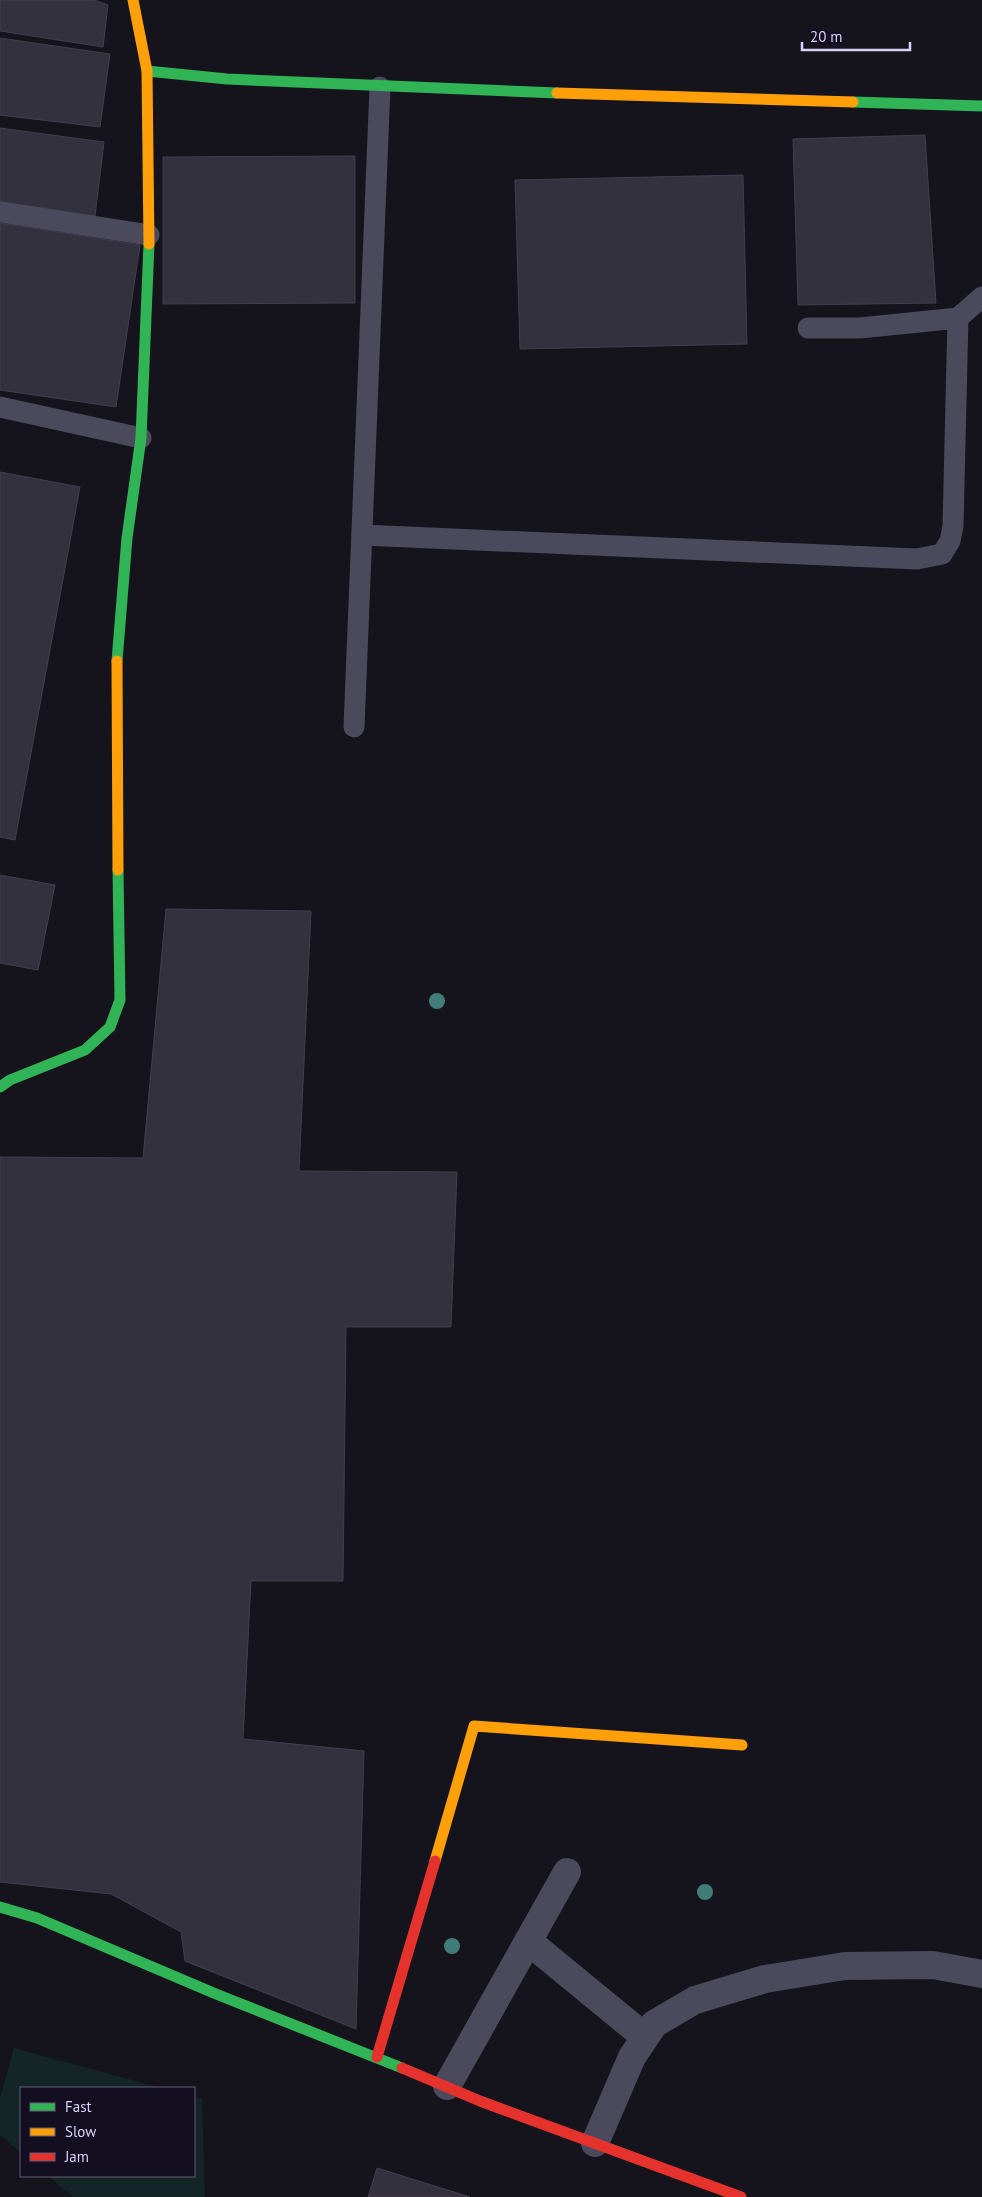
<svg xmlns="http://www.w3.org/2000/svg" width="982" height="2197" font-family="'PT Sans',sans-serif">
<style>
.green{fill:#132527}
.building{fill:#34313e;stroke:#433e4f}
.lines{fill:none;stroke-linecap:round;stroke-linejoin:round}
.lane{stroke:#4b495c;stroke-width:21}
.street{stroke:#4b495c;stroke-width:28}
.fast{stroke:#30b455;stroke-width:11}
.slow{stroke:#ff9f0a;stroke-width:11}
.jam{stroke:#e5322d;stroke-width:11}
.tree{fill:#417d78}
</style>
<rect width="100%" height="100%" fill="#15131c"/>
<path class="green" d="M 14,2048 L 161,2088 L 21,2088 L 21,2153 L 0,2135 L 0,2098 Z
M 194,2097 L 202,2099 L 205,2197 L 73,2197 L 48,2176 L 194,2176 Z"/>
<path class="building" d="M 0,0 L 94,0 L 108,5 L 103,47 L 0,31 Z
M 0,38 L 110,54 L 100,127 L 0,115 Z
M 0,128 L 104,142 L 95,216 L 0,202 Z
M 925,135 L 936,303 L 798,305 L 793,139 Z
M 355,156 L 355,303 L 163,304 L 163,157 Z
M 743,175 L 747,344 L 520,349 L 515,180 Z
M 0,223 L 140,245 L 116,407 L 0,390 Z
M 0,472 L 80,487 L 15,840 L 0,837 Z
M 0,875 L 55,885 L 38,970 L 0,963 Z
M 166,909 L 311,911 L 299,1171 L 457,1172 L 451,1327 L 346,1327 L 343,1581 L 251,1581 L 243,1739 L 364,1751 L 356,2029 L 185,1961 L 181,1932 L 111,1894 L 0,1882 L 0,1157 L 143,1158 Z
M 377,2168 L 470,2197 L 368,2197 Z"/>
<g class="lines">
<path class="lane" d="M 0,212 L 149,235
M 808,328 L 860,328 L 958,318 L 982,297
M 0,407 L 141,438
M 362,535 L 917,559 L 942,554 L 950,541 L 953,526 L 958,318
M 354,727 L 380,87"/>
<path class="street" d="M 528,1941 L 645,2037
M 447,2086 L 567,1872
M 595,2143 L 632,2057 L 654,2024 L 695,2000 L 765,1979 L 845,1966 L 933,1965 L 982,1974"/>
<path class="fast" d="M 147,71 L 227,79 L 557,93
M 853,102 L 982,106
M 117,661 L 127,538 L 141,438 L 149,244
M 0,1087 L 10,1080 L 85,1050 L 110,1027 L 120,1000 L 118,870
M 0,1907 L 37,1918 L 216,1994 L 402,2068"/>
<path class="slow" d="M 133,0 L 147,71 L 149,244
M 557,93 L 853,102
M 117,661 L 118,870
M 435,1861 L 474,1726 L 742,1745"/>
<path class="jam" d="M 377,2057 L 435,1861
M 402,2068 L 480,2101 L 741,2197"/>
</g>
<g class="tree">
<circle cx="437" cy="1001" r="8"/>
<circle cx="705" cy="1892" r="8"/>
<circle cx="452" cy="1946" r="8"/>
</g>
<rect x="20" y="2087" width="175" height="90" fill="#140f20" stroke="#645d78"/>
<rect x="30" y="2103" width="25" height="8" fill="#30b455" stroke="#645d78"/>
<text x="65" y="2112" font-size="15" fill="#dbd2fb">Fast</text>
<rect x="30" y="2128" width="25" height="8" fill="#ff9f0a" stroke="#645d78"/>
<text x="65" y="2137" font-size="15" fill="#dbd2fb">Slow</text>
<rect x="30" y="2153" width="25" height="8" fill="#e5322d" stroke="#645d78"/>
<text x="65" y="2162" font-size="15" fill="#dbd2fb">Jam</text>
<path d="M802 42v8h108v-8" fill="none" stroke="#dbd2fb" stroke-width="2.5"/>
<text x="810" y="42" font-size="15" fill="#dbd2fb" stroke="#140f20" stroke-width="4" paint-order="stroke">20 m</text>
</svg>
